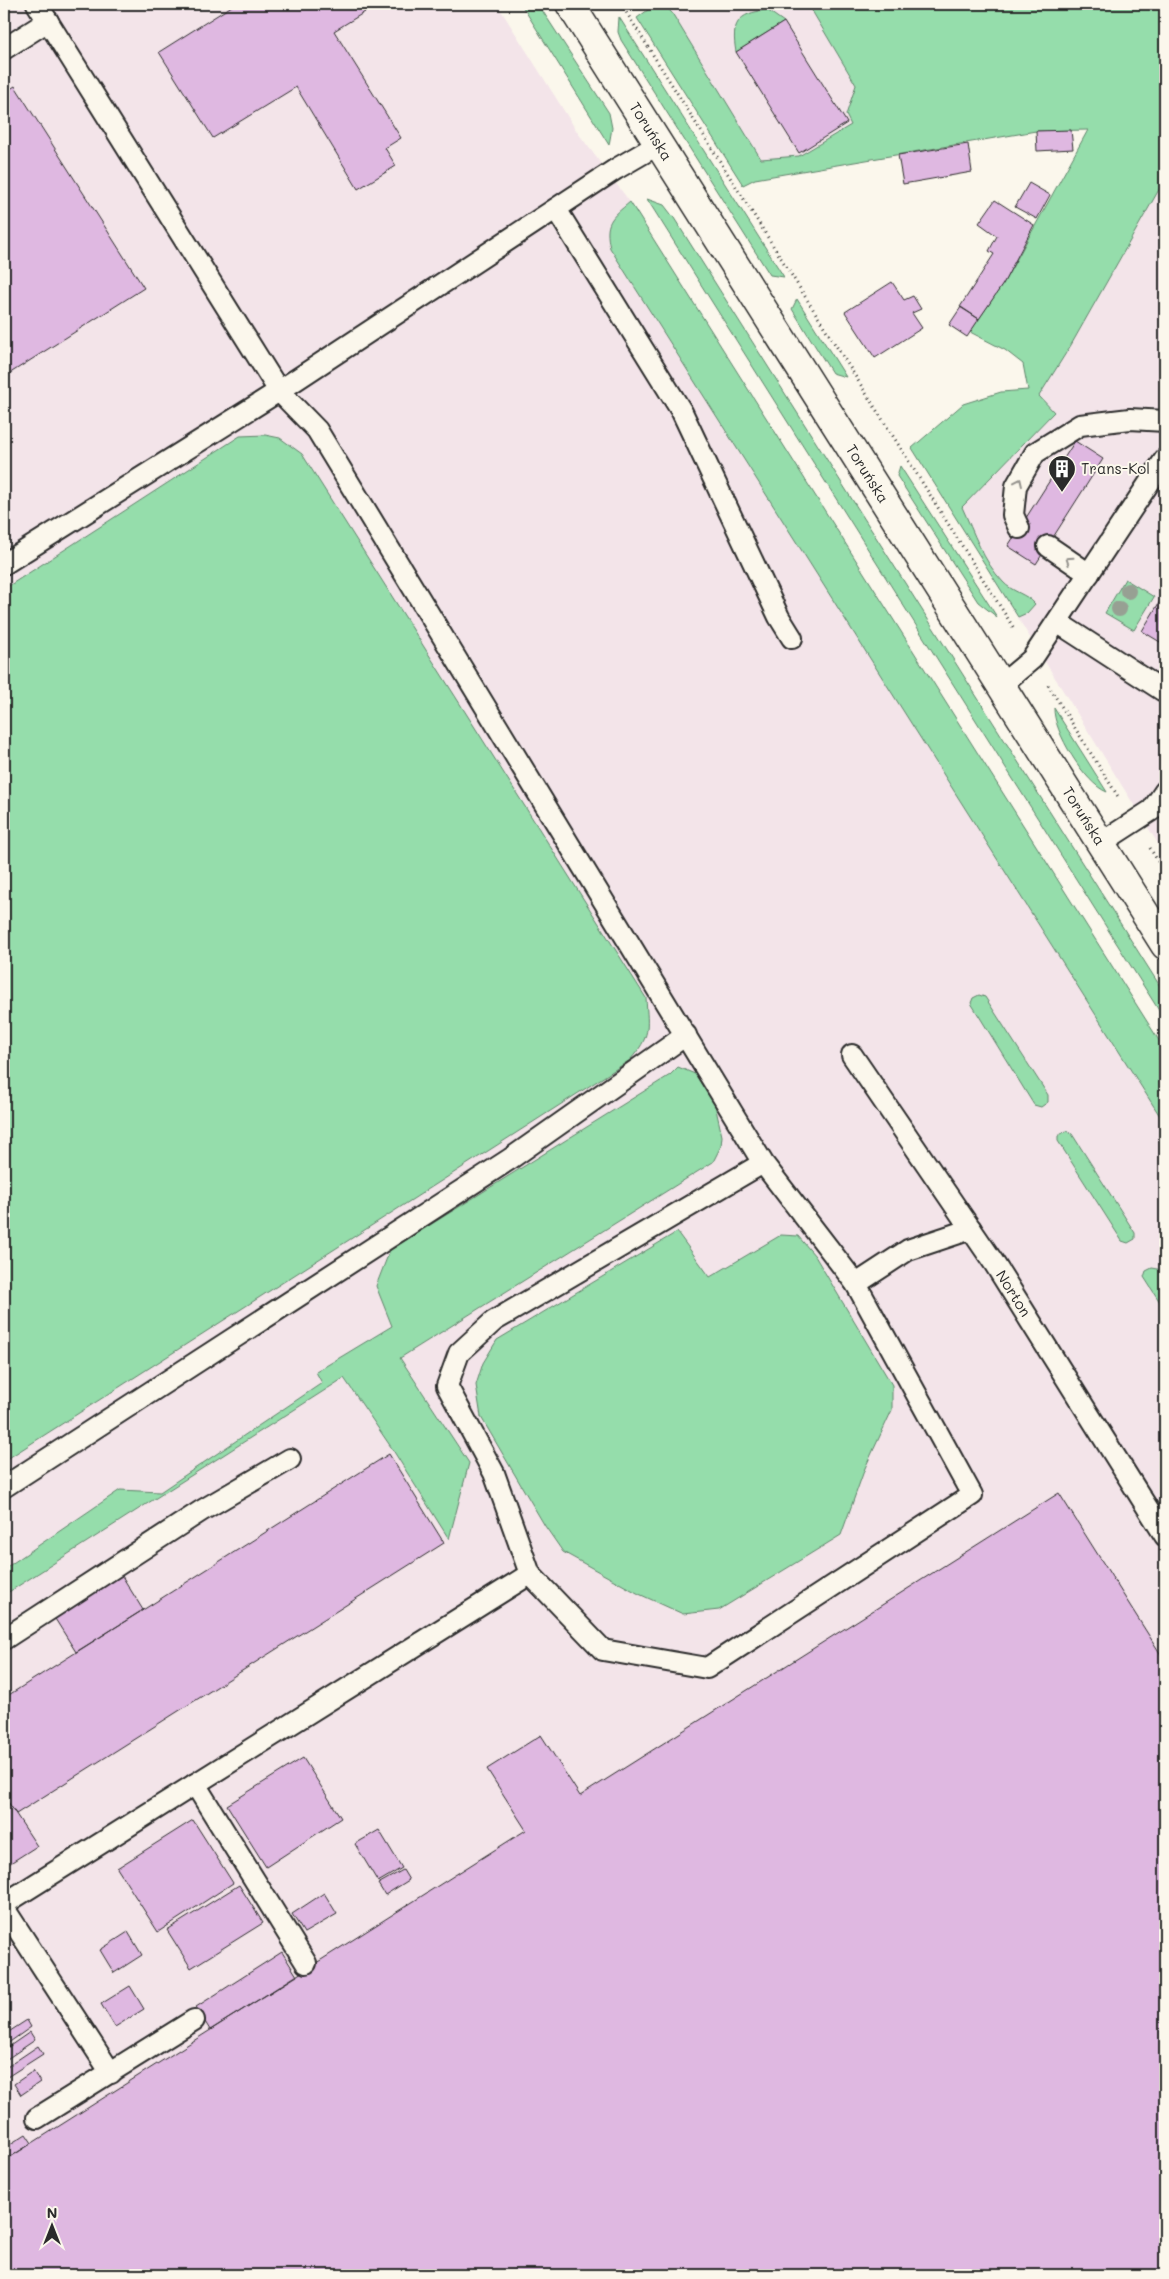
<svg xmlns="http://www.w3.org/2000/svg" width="1169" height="2279" font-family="Mali,sans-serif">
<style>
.built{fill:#f3e4e9}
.green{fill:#95ddab;stroke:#60846b}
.building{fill:#dfb8e1;stroke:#2b2b2b}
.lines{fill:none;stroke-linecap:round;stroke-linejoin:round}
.lane-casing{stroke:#2b2b2b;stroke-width:24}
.secondary-casing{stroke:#2b2b2b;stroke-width:31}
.path{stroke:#2b2b2b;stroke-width:3;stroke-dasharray:1 4;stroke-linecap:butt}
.lane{stroke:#fbf7ec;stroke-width:20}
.secondary{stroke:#fbf7ec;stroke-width:28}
.tree{fill:#97a093}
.oneway{stroke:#93918c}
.labels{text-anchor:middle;stroke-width:4;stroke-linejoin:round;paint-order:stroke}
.street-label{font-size:15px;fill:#2b2b2b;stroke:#fbf7ec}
.poi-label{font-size:15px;fill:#2b2b2b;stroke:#fbf7ec;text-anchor:start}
</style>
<rect width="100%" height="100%" fill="#fbf7ec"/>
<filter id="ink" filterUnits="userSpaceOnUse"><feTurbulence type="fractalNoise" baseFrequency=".02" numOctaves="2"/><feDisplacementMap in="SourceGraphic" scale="10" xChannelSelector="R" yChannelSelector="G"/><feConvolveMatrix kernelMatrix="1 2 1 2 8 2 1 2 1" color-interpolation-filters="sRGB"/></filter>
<g filter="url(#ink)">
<path class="built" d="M 4,4 L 497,4 L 578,133 L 630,202 L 1165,1050 L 1165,2275 L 4,2275 Z
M 656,4 L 808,4 L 898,155 L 755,179 L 743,185 L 637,18 Z
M 1165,179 L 1165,855 L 954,515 L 1054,412 L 1039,396 L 1071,345 Z"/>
<path class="green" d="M 521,4 L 538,4 L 609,113 L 612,128 L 609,145 Z
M 656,4 L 663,4 L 672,13 L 761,159 L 799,156 L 851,125 L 846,115 L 856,85 L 808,4 L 1165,4 L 1165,179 L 1071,345 L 1039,396 L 1054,412 L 962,507 C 974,533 983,561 1003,582 C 1012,592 1027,594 1035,604 L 1027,613 L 1018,617 L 912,448 L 963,404 L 1001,392 L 1028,390 L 1023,364 L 1005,350 L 970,332 L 1003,284 L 1088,130 L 1036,131 L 755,179 L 743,185 L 637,18 Z
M 767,10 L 784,22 L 736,52 C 731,24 737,13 767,10 Z
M 619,17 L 784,277 L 770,275 L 621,40 L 618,32 Z
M 647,199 L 664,205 L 674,218 L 1165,994 L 1165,1020 Z
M 630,202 L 1165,1050 L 1165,1124 L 610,248 C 604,222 611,218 630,202 Z
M 797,299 L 846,377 L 832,373 L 792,309 Z
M 265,435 L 280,438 L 302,454 L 646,998 C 648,1029 651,1036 630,1060 L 4,1461 L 4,589 L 240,436 Z
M 900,466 L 997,617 L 978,602 L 897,476 Z
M 1125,579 L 1154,597 L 1134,630 L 1105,613 Z
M 1054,708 L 1107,792 C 1085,784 1053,731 1054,708 Z
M 979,995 L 985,997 L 1048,1095 L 1048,1102 L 1041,1107 L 1034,1105 L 971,1003 L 973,998 Z
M 678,1067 L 695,1074 L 715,1105 L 722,1136 L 721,1146 L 713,1162 L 400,1358 L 469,1463 L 449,1539 L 391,1447 L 344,1378 L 4,1595 L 4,1569 L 120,1490 L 160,1492 L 322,1383 L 316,1372 L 392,1326 L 376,1286 L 390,1250 L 670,1075 Z
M 1066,1131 L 1072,1134 L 1135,1233 L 1135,1239 L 1128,1243 L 1122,1241 L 1058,1141 L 1058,1136 Z
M 677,1232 L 710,1277 L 781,1235 L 798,1236 L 815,1256 L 892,1385 L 892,1410 L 865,1468 L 841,1535 L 719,1610 L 683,1614 L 639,1594 L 563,1552 L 545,1526 L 481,1417 L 476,1385 L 483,1363 L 497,1340 Z
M 1152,1268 L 1158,1269 L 1165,1280 L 1165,1310 L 1144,1277 L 1146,1271 Z"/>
<path class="building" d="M 235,4 L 359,4 L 365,12 L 334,31 L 401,138 L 385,148 L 396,166 L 358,189 L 296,87 L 213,138 L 159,52 Z
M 784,22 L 847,123 L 799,153 L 736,52 Z
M 15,86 L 144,288 L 4,377 L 4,93 Z
M 1071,130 L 1073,149 L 1037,151 L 1036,131 Z
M 968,144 L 972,172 L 903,184 L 898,155 Z
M 1029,183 L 1050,195 L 1037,219 L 1015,207 Z
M 995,200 L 1034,225 L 1003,284 L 979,319 L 960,307 L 994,254 L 989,251 L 997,236 L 979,223 Z
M 892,282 L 904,300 L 913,296 L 921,309 L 912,313 L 922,328 L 875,358 L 845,312 Z
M 961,307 L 979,319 L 967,337 L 949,325 Z
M 1075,441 L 1103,459 L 1036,564 L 1008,546 Z
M 1165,593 L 1165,645 L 1142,631 Z
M 389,1454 L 444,1543 L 16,1814 L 4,1796 L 4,1698 Z
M 1059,1493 L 1165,1661 L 1165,2275 L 4,2275 L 4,2161 L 526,1830 L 487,1769 L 541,1735 L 580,1796 Z
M 119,1571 L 143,1610 L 76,1652 L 52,1614 Z
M 303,1758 L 341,1818 L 266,1867 L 227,1805 Z
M 4,1796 L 37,1846 L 4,1867 Z
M 193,1820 L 233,1883 L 158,1932 L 117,1868 Z
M 379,1830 L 402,1868 L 378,1882 L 355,1844 Z
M 403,1870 L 409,1880 L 385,1895 L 378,1884 Z
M 239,1885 L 263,1923 L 191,1968 L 167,1930 Z
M 324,1893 L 337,1914 L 304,1933 L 292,1914 Z
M 128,1932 L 142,1955 L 114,1973 L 100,1950 Z
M 282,1952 L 297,1976 L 210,2030 L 196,2007 Z
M 130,1986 L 144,2009 L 115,2027 L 101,2004 Z
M 27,2020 L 31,2027 L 4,2046 L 4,2035 Z
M 30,2032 L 35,2040 L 4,2061 L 4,2050 Z
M 38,2046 L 43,2054 L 4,2079 L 4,2069 Z
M 33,2071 L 40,2082 L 21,2095 L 14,2084 Z
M 26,2134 L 32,2143 L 4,2161 L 4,2148 Z"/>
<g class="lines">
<defs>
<g id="lane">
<path d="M 37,4 L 279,391 L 317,430 L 763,1163 L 856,1284 L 972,1495 L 707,1668 L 603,1650 L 530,1574 L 494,1473 L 447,1386 L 459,1353 L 494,1321 L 763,1163"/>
<path d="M 4,49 L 48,21"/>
<path d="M 556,209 L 682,412 L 779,617 L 792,638"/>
<path d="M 1019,528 L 1013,515 L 1016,486 L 1035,453 L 1080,425 L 1130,419 L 1165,421"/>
<path d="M 1048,546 L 1089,574"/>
<path d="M 4,564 L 279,391 L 616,169 L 659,144"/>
<path d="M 1057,622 L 1165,692"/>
<path d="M 1001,685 L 1032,659 L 1165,459"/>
<path d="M 1101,843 L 1152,810 L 1165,791"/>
<path id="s1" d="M 852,1055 L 994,1263 L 1165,1536"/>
<path d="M 856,1284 L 908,1250 L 971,1229"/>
<path d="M 4,1487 L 510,1159 L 686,1035"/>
<path d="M 4,1639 L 201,1511 L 290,1459"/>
<path d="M 195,1784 L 306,1963"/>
<path d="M 4,1904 L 530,1574"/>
<path d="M 4,1908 L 111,2073"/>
<path d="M 37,2118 L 194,2020"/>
</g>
<g id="secondary">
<path id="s2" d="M 570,4 L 1165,945"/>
</g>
</defs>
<use href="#lane" class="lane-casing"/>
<use href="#secondary" class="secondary-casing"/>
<path class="path" d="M 621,4 L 1015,630
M 1048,685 L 1119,798
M 1150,848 L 1165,873"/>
<use href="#lane" class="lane"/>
<use href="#secondary" class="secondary"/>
</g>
<g class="tree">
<circle cx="1128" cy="591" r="8"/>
<circle cx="1119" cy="609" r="8"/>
</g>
<defs><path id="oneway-chevron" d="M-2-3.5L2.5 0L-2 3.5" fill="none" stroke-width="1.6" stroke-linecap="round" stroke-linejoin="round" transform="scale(1.25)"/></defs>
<g class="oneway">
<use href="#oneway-chevron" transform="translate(1019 482) rotate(-65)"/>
<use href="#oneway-chevron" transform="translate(1069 560) rotate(-146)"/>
</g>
</g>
<defs>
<symbol id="building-pin" viewBox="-11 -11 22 30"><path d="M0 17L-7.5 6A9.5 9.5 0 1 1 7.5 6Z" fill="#2b2b2b" stroke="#fbf7ec"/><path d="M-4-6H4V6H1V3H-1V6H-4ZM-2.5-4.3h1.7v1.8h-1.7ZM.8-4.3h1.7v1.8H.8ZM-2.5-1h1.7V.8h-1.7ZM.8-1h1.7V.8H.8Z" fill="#fff"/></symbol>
</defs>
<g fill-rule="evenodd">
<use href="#building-pin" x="1046" y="453" width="32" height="43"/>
</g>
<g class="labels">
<g class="street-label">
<text dy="5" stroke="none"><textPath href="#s2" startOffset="151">Toruńska</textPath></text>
<text dy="5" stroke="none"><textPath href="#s2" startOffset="556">Toruńska</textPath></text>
<text dy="5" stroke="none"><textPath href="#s2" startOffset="961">Toruńska</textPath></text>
<text dy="5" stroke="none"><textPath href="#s1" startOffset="288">Norton</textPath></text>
</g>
<g class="poi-label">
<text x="1081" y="474">Trans-Kol</text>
</g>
</g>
<rect width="1169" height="2279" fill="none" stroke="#fbf7ec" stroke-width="20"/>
<rect x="10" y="10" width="1149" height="2259" fill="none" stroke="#2b2b2b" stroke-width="2" filter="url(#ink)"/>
<g transform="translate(52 2226)" stroke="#fbf7ec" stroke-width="4" paint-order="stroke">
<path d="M0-4L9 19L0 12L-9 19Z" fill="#2b2b2b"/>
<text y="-8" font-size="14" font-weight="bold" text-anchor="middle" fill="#2b2b2b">N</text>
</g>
</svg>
